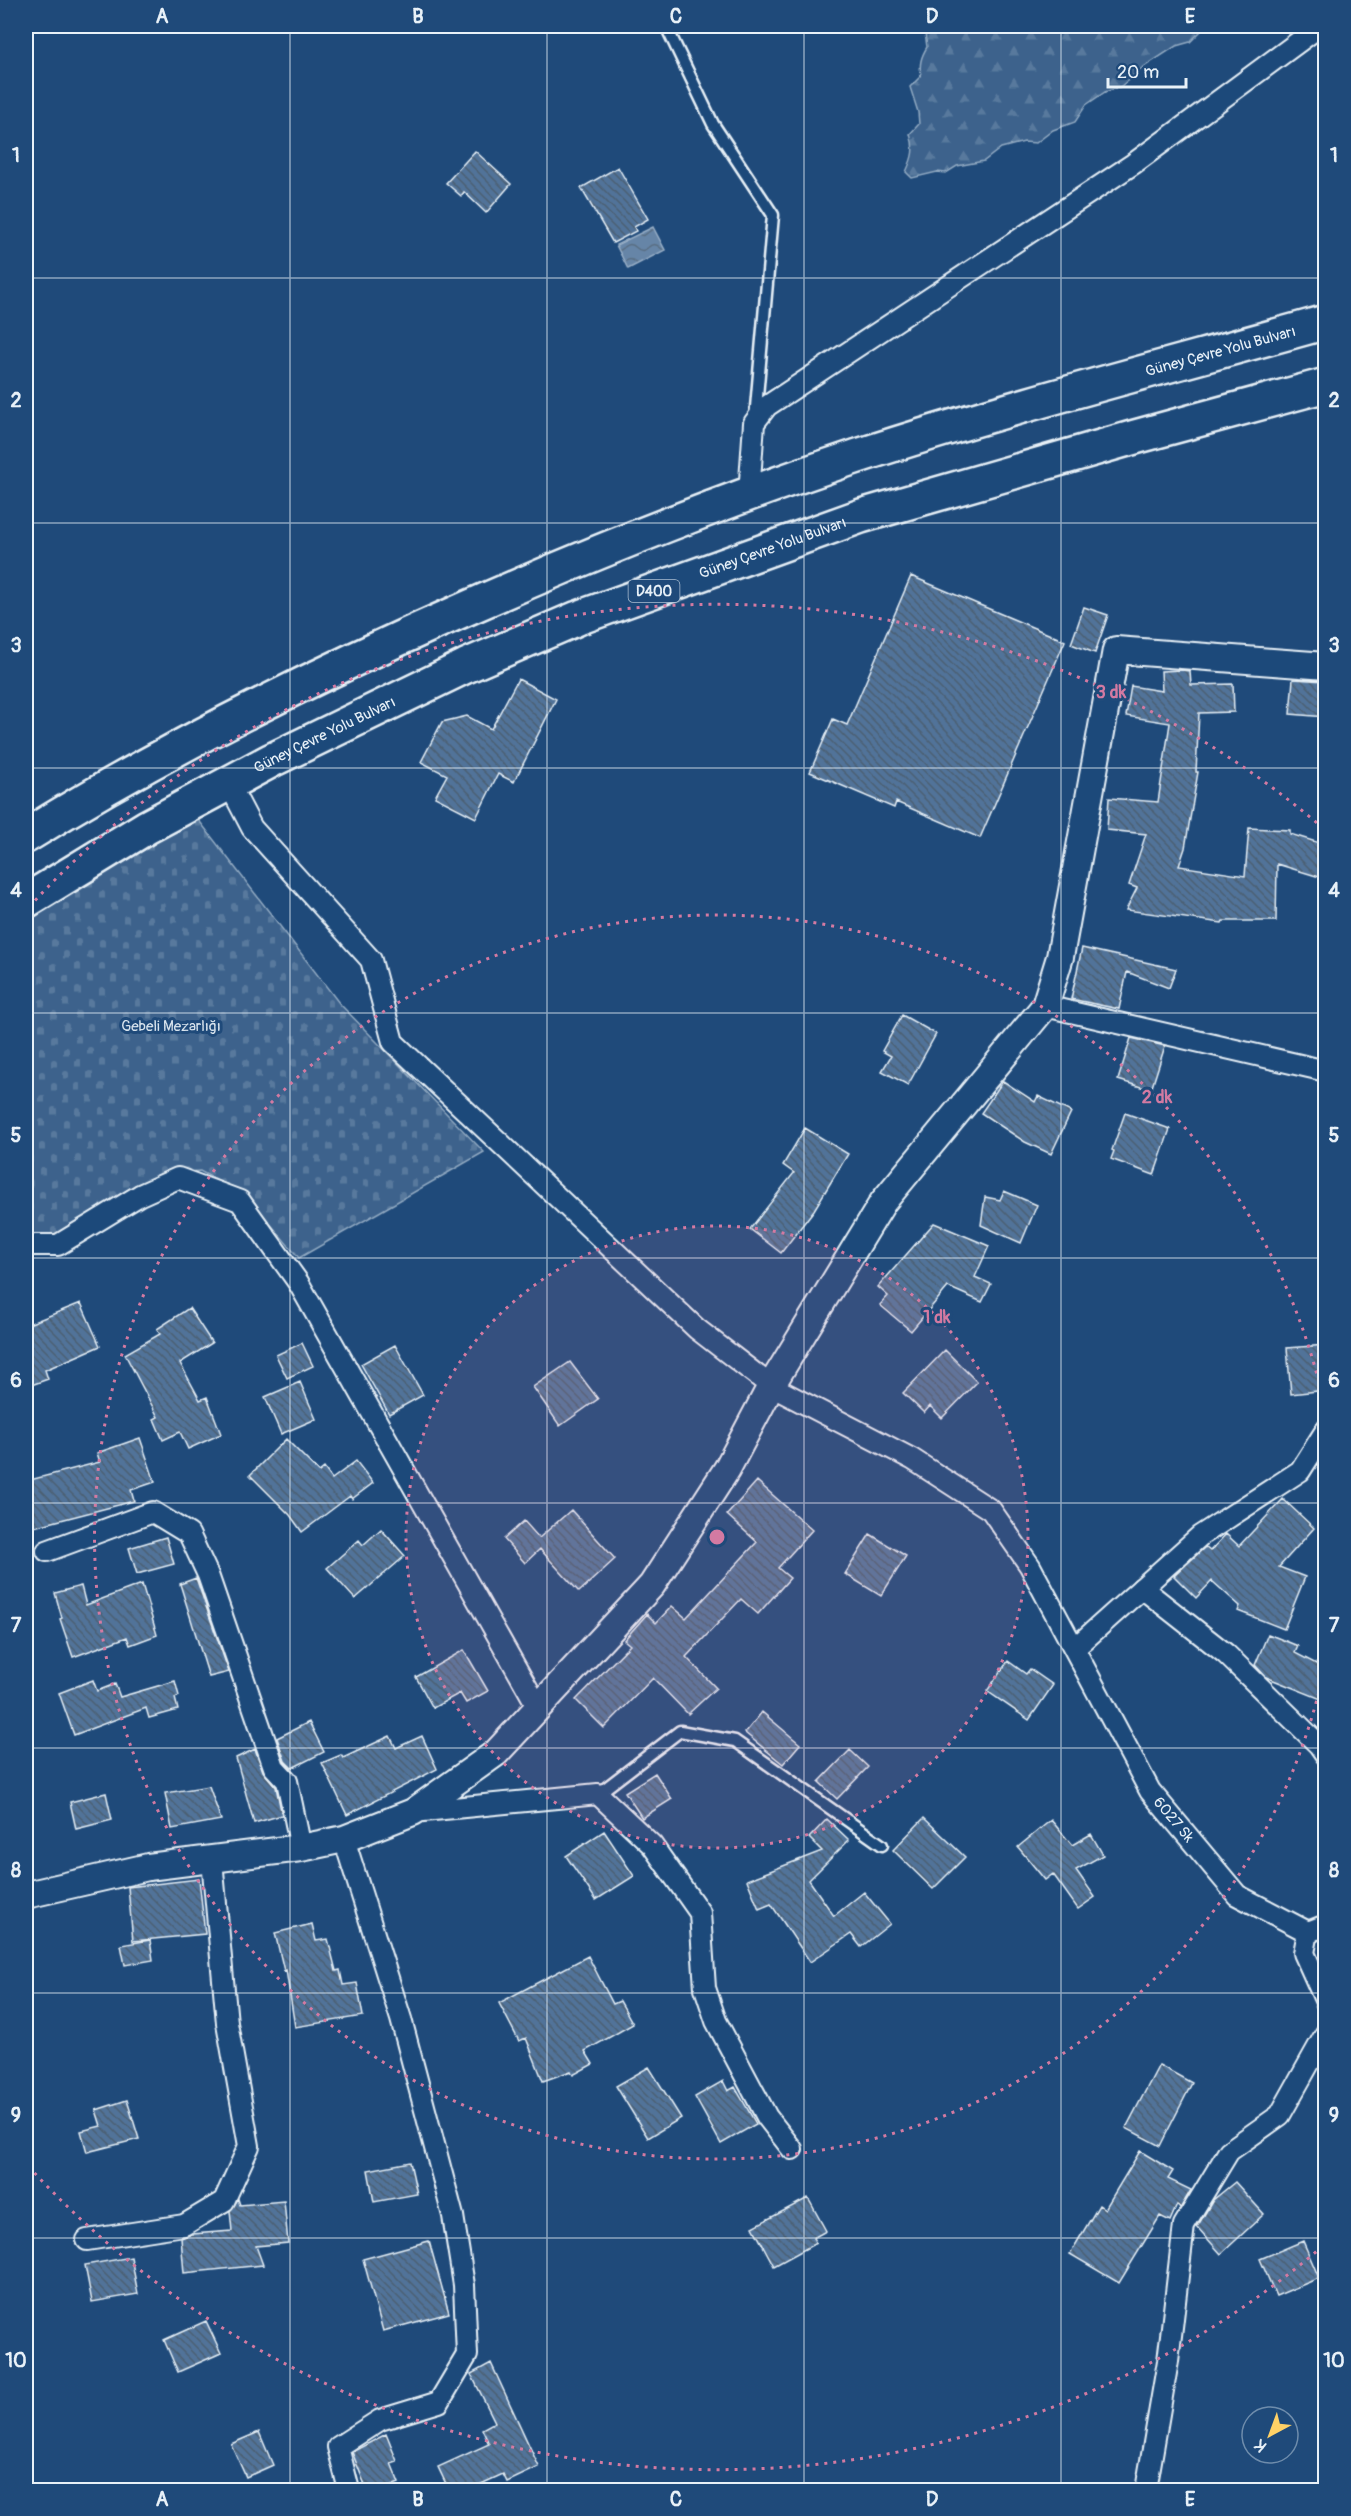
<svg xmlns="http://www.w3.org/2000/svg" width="1351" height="2516" font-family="Pangolin,sans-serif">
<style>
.forest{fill:url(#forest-firs);stroke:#92aac2;stroke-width:1.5}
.cemetery{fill:url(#cemetery-stones);stroke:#92aac2;stroke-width:1.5}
.water{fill:url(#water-waves);stroke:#9ab0c7;stroke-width:1.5}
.building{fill:url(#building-back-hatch);stroke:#e8f1f8;stroke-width:1.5}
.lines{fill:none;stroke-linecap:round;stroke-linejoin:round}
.service-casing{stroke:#e8f1f8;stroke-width:15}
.minor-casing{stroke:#e8f1f8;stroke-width:24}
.tertiary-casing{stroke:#e8f1f8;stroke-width:30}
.trunk-casing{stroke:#e8f1f8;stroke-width:38}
.service{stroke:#1f4a7a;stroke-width:10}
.minor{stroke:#1f4a7a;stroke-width:20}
.tertiary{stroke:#1f4a7a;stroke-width:26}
.trunk{stroke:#1f4a7a;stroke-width:33}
.grid{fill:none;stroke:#e8f1f8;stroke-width:1.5;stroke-opacity:0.55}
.ring{fill:none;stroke:#d37aa2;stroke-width:3;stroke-dasharray:3 6}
.labels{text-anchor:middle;stroke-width:6;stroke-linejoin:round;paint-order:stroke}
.shield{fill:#1f4a7a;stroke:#acbfd2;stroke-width:1.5}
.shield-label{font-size:14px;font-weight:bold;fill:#e8f1f8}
.street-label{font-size:15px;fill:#e8f1f8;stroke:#1f4a7a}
.park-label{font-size:15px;fill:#d7e3ed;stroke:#1f4a7a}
.centre{fill:#d37aa2;stroke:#1f4a7a;stroke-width:3}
.ring-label{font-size:18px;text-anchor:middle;font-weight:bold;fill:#d37aa2;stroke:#1f4a7a;stroke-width:6;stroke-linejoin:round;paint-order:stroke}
.neatline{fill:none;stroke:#e8f1f8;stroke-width:2}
.grid-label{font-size:20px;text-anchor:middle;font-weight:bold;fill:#e8f1f8}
</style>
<defs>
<pattern id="forest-firs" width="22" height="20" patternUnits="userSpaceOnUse" patternTransform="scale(1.5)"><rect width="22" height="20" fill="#3c628c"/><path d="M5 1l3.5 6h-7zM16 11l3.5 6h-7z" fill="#58799d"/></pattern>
<pattern id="cemetery-stones" width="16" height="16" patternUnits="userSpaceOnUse" patternTransform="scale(1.5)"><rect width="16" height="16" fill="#3c628c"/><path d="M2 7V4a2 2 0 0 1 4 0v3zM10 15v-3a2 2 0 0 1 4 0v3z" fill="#58799d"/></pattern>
<pattern id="water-waves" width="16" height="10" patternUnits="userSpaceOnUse" patternTransform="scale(1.5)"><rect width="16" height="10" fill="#6685a7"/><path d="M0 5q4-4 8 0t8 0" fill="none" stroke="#596d82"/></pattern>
<pattern id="building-back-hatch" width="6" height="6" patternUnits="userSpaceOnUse" patternTransform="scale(1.5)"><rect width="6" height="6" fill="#517399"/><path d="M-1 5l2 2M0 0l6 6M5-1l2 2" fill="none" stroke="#4c5e72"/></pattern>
</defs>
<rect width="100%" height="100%" fill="#1f4a7a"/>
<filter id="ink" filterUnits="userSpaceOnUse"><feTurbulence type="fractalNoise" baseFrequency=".0167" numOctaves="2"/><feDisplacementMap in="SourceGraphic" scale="12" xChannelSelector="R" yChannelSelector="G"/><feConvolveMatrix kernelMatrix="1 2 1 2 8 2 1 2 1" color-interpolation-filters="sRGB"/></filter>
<g filter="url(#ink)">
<path class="forest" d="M 924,26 L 1206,26 L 1190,42 L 1176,46 L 1142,68 L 1120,87 L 1105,92 L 1086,105 L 1075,122 L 1053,130 L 1036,143 L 1024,142 L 1001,148 L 984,161 L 957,166 L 946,173 L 937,172 L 912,178 L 906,172 C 913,157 915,149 910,134 L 919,124 L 918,112 L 910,87 L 921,76 C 919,64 921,57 927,47 Z"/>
<path class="cemetery" d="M 194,814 L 339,1003 L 484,1152 L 299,1258 L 258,1209 L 227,1186 L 200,1171 L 171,1173 L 150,1196 L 26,1249 L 26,911 Z"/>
<path class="water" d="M 653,227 L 665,250 L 628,269 L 616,245 Z"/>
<path class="building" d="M 475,151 L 511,184 L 486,213 L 464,192 L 461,196 L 446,183 Z
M 618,167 L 648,219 L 634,227 L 636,231 L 613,243 L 581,188 Z
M 911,576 L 1065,641 L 980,838 L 896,802 L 894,808 L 810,772 L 833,719 L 847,725 Z
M 1084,607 L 1108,615 L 1095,653 L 1071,644 Z
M 1181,670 L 1190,671 L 1191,685 L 1233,684 L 1234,712 L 1199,713 L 1196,772 L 1198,772 L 1185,848 L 1179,866 L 1245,876 L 1249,828 L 1290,830 L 1290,834 L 1326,845 L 1326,879 L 1277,864 L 1276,921 L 1223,921 L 1222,923 L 1126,910 L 1137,888 L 1129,885 L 1146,834 L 1107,830 L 1109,798 L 1158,802 L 1170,723 L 1126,716 L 1131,686 L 1162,691 L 1161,671 Z
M 518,679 L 556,699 L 514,782 L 498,774 L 476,818 L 435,797 L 447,775 L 421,762 L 442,722 L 467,716 L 491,729 Z
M 1293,679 L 1326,681 L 1326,717 L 1290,714 Z
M 1082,948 L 1118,956 L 1176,969 L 1169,988 L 1127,972 L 1119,1009 L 1071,999 Z
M 902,1015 L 936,1034 L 908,1085 L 882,1071 L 891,1056 L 882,1051 Z
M 1131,1038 L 1165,1046 L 1151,1090 L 1118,1080 Z
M 1003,1081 L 1035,1102 L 1038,1096 L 1071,1112 L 1051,1154 L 1025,1142 L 981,1113 Z
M 1125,1113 L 1170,1129 L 1154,1175 L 1111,1159 L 1114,1151 L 1112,1150 Z
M 805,1128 L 848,1154 L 814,1210 L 781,1253 L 750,1229 L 794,1173 L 783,1165 Z
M 1004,1191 L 1037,1205 L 1021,1243 L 981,1225 L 985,1197 L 1000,1200 Z
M 934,1223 L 989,1246 L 975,1277 L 991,1284 L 982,1302 L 948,1287 L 911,1331 L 880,1305 L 888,1296 L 878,1287 Z
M 81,1303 L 100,1346 L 45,1370 L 48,1379 L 26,1387 L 26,1325 Z
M 189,1308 L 212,1343 L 180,1363 L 200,1400 L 207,1397 L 221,1434 L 188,1449 L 180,1432 L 163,1440 L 154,1419 L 158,1417 L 125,1354 L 160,1334 L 157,1329 Z
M 302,1343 L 313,1366 L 287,1378 L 276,1355 Z
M 395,1345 L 423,1395 L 389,1414 L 361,1364 Z
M 1326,1345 L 1326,1390 L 1291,1394 L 1287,1348 Z
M 945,1350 L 977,1382 L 942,1418 L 930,1406 L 924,1413 L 903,1393 Z
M 570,1362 L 598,1399 L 560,1426 L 533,1387 Z
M 300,1382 L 316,1419 L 281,1434 L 265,1397 Z
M 140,1438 L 155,1482 L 131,1490 L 134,1501 L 26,1529 L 26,1481 L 100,1462 L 97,1453 Z
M 286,1439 L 319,1472 L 324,1468 L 332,1479 L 356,1461 L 373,1483 L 352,1499 L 350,1496 L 302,1532 L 290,1515 L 250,1475 Z
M 757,1481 L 812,1530 L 778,1568 L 790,1578 L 758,1614 L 741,1599 L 686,1657 L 716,1688 L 688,1714 L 653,1678 L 604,1728 L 576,1700 L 630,1645 L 624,1640 L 647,1614 L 656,1623 L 672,1606 L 686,1618 L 757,1542 L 727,1515 Z
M 1283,1499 L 1314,1528 L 1279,1567 L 1305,1577 L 1284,1629 L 1238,1611 L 1240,1606 L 1212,1581 L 1196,1598 L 1174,1576 L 1205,1547 L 1210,1551 L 1226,1534 L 1239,1546 Z
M 571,1510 L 615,1559 L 579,1592 L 540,1549 L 525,1563 L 504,1539 L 524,1521 L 539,1538 Z
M 381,1529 L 405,1556 L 355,1599 L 327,1568 L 359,1540 L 363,1545 Z
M 870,1534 L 906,1556 L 881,1596 L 845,1574 Z
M 166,1537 L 174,1564 L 137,1574 L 129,1548 Z
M 196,1578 L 229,1672 L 209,1677 L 180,1584 Z
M 142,1584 L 157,1635 L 130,1645 L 127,1637 L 73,1657 L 60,1619 L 62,1618 L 55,1593 L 81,1586 L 86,1605 Z
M 1268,1634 L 1298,1646 L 1295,1653 L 1326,1669 L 1326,1701 L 1266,1677 L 1255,1665 Z
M 464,1650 L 488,1691 L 466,1703 L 460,1693 L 433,1708 L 416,1677 Z
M 1008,1661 L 1026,1674 L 1030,1669 L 1053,1685 L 1029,1720 L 987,1691 Z
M 93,1680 L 97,1691 L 115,1684 L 120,1697 L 175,1681 L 179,1696 L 175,1698 L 178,1710 L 149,1718 L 146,1708 L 74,1735 L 59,1693 Z
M 762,1712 L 800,1744 L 783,1764 L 745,1733 Z
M 309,1722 L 324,1752 L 292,1768 L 285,1761 L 277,1738 Z
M 390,1736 L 396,1748 L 422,1736 L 437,1769 L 347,1815 L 322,1763 L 341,1755 L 343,1758 Z
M 255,1749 L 263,1771 L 276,1787 L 282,1815 L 254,1823 L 236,1758 Z
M 850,1750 L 868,1767 L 837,1799 L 819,1782 Z
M 655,1773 L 672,1799 L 642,1818 L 625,1792 Z
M 209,1786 L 221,1820 L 172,1829 L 165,1793 Z
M 106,1793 L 112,1820 L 76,1829 L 70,1802 Z
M 924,1818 L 965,1857 L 933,1889 L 893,1850 Z
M 827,1819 L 849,1840 L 809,1880 L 834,1916 L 864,1892 L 890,1924 L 861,1947 L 851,1934 L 810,1962 L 771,1904 L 759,1909 L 747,1880 L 822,1851 L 809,1838 Z
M 1051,1820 L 1072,1845 L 1091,1834 L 1103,1855 L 1076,1870 L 1095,1897 L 1078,1909 L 1053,1874 L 1045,1880 L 1018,1847 Z
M 604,1831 L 634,1876 L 596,1900 L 566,1856 Z
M 199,1879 L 205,1934 L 133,1941 L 128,1887 Z
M 312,1924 L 316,1941 L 328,1939 L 336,1971 L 340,1970 L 343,1985 L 357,1983 L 363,2016 L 295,2027 L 286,1970 L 284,1971 L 275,1933 Z
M 150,1940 L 153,1960 L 125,1965 L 121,1945 Z
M 588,1956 L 613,2004 L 620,2001 L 633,2024 L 585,2051 L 593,2064 L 573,2075 L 571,2071 L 543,2081 L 526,2038 L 519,2041 L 499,2003 Z
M 1159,2065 L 1192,2083 L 1160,2146 L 1126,2128 Z
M 649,2067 L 681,2118 L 648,2138 L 616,2086 Z
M 723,2081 L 728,2091 L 735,2087 L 756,2124 L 721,2144 L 695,2097 Z
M 127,2100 L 139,2139 L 87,2152 L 81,2131 L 101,2126 L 96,2110 Z
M 1140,2151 L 1173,2171 L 1168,2179 L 1191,2190 L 1180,2209 L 1177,2205 L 1170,2221 L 1160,2216 L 1119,2283 L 1070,2254 L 1099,2205 L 1105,2209 Z
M 410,2162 L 417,2194 L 374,2202 L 368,2170 Z
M 1235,2182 L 1264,2214 L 1221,2254 L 1197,2227 L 1213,2200 Z
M 808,2198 L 826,2231 L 813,2238 L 816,2243 L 774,2266 L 753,2227 Z
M 238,2199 L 240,2205 L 284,2201 L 288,2243 L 256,2246 L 263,2265 L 184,2273 L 181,2238 L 192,2234 L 232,2231 L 230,2211 Z
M 429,2241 L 449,2313 L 383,2331 L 363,2259 Z
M 1303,2241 L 1319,2278 L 1276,2296 L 1260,2259 Z
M 131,2257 L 138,2294 L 92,2302 L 85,2265 Z
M 206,2321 L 221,2353 L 178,2372 L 164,2340 Z
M 491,2363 L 539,2467 L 507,2482 L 503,2474 L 468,2490 L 449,2490 L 438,2467 L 489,2444 L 482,2429 L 495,2422 L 471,2374 Z
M 259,2432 L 273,2465 L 246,2477 L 231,2444 Z
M 386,2434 L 397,2461 L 391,2463 L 399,2483 L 381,2490 L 367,2490 L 352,2452 Z"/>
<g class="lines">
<defs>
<path id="service" d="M 666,26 L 713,124 L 773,215 L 755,419
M 598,1794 L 680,1731 L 735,1741 L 882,1845"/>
<g id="minor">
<path d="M 749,495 L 754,423 L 767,406 L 1133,164 L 1320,26"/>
<path id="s1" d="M 229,784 L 252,828 L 371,960 L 393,1042 L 697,1329 L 771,1386 L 912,1459 L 991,1510 L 1030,1566 L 1150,1791 L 1237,1895 L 1308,1932 L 1326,1925"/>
<path d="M 1045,1006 L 1326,1071"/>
<path d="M 26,1245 L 58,1245 L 140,1195 L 178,1178 L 240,1201 L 298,1282 L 538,1707"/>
<path d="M 47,1551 L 153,1512 L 189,1534 L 208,1575 L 274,1767 L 287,1781 L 301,1848"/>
<path d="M 1142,1588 L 1226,1654 L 1319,1745 L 1326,1755"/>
<path d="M 1075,1648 L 1200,1536 L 1300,1471 L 1326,1430"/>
<path d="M 413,1812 L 598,1794 L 652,1845 L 700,1913 L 705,1988 L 716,2021 L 767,2117 L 792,2149"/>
<path d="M 344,1839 L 401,2019 L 453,2216 L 464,2285 L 467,2355 L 439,2402 L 380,2420 L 338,2447 L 349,2490"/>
<path d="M 1308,1932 L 1304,1953 L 1326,2002"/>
<path d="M 87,2240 L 184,2225 L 224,2201 L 249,2146 L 227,2023 L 212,1860"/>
<path d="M 1146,2490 L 1168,2361 L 1184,2225 L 1229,2151 L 1280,2115 L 1326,2033"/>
</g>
<path id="tertiary" d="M 26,1895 L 148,1867 L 301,1848 L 344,1839 L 413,1812 L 496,1753 L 652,1585 L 727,1469 L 771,1386 L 883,1202 L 1045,1006 L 1060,957 L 1116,650 L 1326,666"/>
<g id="trunk">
<path id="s2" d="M 26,836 C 165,749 313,676 463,610 C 592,553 724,500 858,456 C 1012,406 1169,366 1326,322"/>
<path id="s3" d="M 26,901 L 147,827 L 272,760 L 466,666 L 578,618 L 861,516 L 1135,437 L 1326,385"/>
</g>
</defs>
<use href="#service" class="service-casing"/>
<use href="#minor" class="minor-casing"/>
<use href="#tertiary" class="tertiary-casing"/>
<use href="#trunk" class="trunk-casing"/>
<use href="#service" class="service"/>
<use href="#minor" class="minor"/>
<use href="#tertiary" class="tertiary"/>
<use href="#trunk" class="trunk"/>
</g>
</g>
<path class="grid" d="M 290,26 L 290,2490M 547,26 L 547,2490M 804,26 L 804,2490M 1061,26 L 1061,2490M 26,278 L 1326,278M 26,523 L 1326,523M 26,768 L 1326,768M 26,1013 L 1326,1013M 26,1258 L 1326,1258M 26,1503 L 1326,1503M 26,1748 L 1326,1748M 26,1993 L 1326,1993M 26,2238 L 1326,2238"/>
<circle cx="717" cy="1537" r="311" fill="#d37aa2" fill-opacity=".12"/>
<g class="ring">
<circle cx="717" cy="1537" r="311"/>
<path d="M1325 1666A622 622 0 1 1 1325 1408"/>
<path d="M1323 2246A933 933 0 0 1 29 2167M29 907A933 933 0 0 1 1323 828"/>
</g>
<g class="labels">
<rect class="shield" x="628.5" y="580" width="51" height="22" rx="4.5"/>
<g class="shield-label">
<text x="654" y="596">D400</text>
</g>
<g class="street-label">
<text dy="5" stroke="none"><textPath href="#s2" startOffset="1294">Güney Çevre Yolu Bulvarı</textPath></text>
<text dy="5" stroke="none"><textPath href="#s3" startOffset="828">Güney Çevre Yolu Bulvarı</textPath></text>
<text dy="5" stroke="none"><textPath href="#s3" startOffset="342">Güney Çevre Yolu Bulvarı</textPath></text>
<text dy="5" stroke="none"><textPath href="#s1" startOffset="1437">6027 Sk</textPath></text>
</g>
<g class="park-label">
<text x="171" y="1031">Gebeli Mezarlığı</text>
</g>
</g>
<circle cx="717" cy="1537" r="9" class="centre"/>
<g class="ring-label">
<text x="1111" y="698">3 dk</text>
<text x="1157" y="1103">2 dk</text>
<text x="937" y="1323">1 dk</text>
</g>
<rect width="1351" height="2516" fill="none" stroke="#1f4a7a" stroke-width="66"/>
<g transform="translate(1270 2435) rotate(221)"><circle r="28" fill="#1f4a7a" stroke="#6f8dac" stroke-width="1.5"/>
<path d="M0-4.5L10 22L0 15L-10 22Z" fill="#ffd166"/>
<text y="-9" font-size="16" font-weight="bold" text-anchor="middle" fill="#e8f1f8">K</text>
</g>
<path d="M1108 78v9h78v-9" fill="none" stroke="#e8f1f8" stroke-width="3"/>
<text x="1117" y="78" font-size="18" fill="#e8f1f8" stroke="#1f4a7a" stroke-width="4.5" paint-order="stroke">20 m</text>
<rect x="33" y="33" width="1285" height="2450" class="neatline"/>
<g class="grid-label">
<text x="162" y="23">A</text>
<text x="418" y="23">B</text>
<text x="676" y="23">C</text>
<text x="932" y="23">D</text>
<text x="1190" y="23">E</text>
<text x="16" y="162">1</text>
<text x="1334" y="162">1</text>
<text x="16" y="407">2</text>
<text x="1334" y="407">2</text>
<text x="16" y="652">3</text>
<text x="1334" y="652">3</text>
<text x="16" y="897">4</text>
<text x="1334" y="897">4</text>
<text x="16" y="1142">5</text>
<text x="1334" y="1142">5</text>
<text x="16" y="1387">6</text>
<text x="1334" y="1387">6</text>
<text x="16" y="1632">7</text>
<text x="1334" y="1632">7</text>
<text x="16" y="1877">8</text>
<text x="1334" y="1877">8</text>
<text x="16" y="2122">9</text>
<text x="1334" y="2122">9</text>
<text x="16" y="2367">10</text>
<text x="1334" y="2367">10</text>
<text x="162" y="2506">A</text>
<text x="418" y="2506">B</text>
<text x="676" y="2506">C</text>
<text x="932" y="2506">D</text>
<text x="1190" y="2506">E</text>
</g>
</svg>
